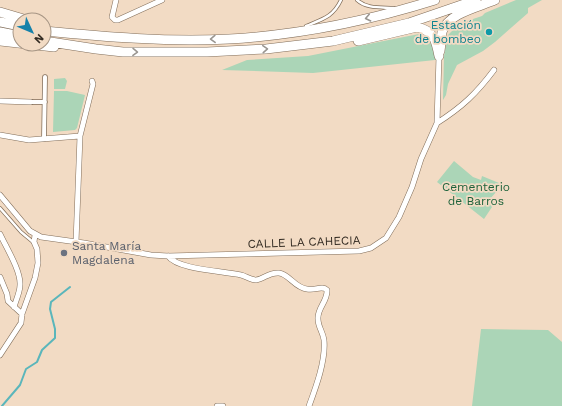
<svg xmlns="http://www.w3.org/2000/svg" width="562" height="406" font-family="'Work Sans',sans-serif">
<style>
.green{fill:#abd5b7}
.lines{fill:none;stroke-linecap:round;stroke-linejoin:round}
.stream{stroke:#5ab6bb;stroke-width:2}
.service-casing{stroke:#826e5a;stroke-width:4}
.pedestrian-casing{stroke:#826e5a;stroke-width:5.5}
.minor-casing{stroke:#826e5a;stroke-width:6}
.motorway-casing{stroke:#826e5a;stroke-width:10}
.service{stroke:#fff;stroke-width:2.5}
.pedestrian{stroke:#fff;stroke-width:4}
.minor{stroke:#fff;stroke-width:5}
.motorway{stroke:#fff;stroke-width:9}
.oneway{stroke:#9a9691}
.culture-dot{fill:#0f9aa8;stroke:#f2dbc4;stroke-width:1.5}
.worship-dot{fill:#6b7280;stroke:#f2dbc4;stroke-width:1.5}
.labels{text-anchor:middle;stroke-width:3.5;stroke-linejoin:round;paint-order:stroke}
.culture-label{font-size:12px;fill:#0d838f;stroke:#f2dbc4;text-anchor:end}
.park-label{font-size:12px;fill:#1e633b;stroke:#f2dbc4}
.street-label{font-size:12px;fill:#342c23;stroke:#f2dbc4}
.worship-label{font-size:12px;fill:#5b616d;stroke:#f2dbc4;text-anchor:start}
</style>
<rect width="100%" height="100%" fill="#f2dbc4"/>
<path class="green" d="M 516,0 L 542,0 L 528,8 L 528,13 L 495,42 L 483,51 L 457,65 L 448,84 L 446,95 L 443,100 L 444,56 L 448,35 L 457,26 L 467,21 L 482,16 L 485,13 Z
M 419,34 L 435,47 L 435,60 L 313,73 L 222,70 L 247,60 L 308,56 Z
M 65,78 L 67,81 L 65,89 L 54,89 L 54,79 Z
M 54,91 L 67,91 L 85,95 L 77,128 L 75,130 L 53,132 Z
M 454,161 L 473,177 L 481,180 L 482,176 L 499,183 L 495,189 L 497,191 L 489,200 L 491,203 L 490,204 L 492,207 L 484,219 L 437,182 Z
M 481,329 L 548,330 L 562,342 L 562,406 L 472,406 Z"/>
<g class="lines">
<path class="stream" d="M 2,406 L 20,385 L 26,369 L 37,362 L 42,350 L 55,338 L 55,329 L 50,309 L 51,302 L 70,287"/>
<defs>
<path id="service" d="M 357,0 C 367,9 381,7 394,8
M 306,26 C 323,19 333,17 341,0
M 0,208 L 21,232 L 33,242"/>
<path id="pedestrian" d="M 31,102 L 45,102
M 44,139 L 45,77"/>
<path id="minor" d="M 116,0 L 112,17 L 115,20 L 118,20 L 162,0
M 0,101 L 31,102
M 437,123 C 462,107 476,94 494,70
M 0,135 L 29,140 L 80,136
M 0,195 L 30,231 L 41,237 L 84,243 L 151,255 L 168,256 L 359,251 L 371,248 L 386,238 L 399,217 L 412,187 L 421,159 L 437,123 L 439,56
M 0,234 C 6,247 21,271 20,285 C 20,292 16,300 14,307
M 76,242 L 80,136 L 93,84 L 92,81
M 168,256 C 178,270 225,271 241,275 C 246,276 250,280 256,280 C 264,279 269,272 279,273 C 289,274 295,288 307,289 C 315,291 322,285 327,290 C 328,301 317,308 318,319 C 318,327 323,332 324,340 C 326,360 316,387 309,406
M 0,277 L 7,294 L 8,301 L 22,314
M 0,355 L 21,323 L 22,314 L 35,278 L 38,263 L 37,249 L 34,242 L 35,235
M 217,406 L 223,406"/>
<path id="motorway" d="M 0,12 L 27,20
M 0,22 L 20,26
M 44,31 C 106,37 167,42 229,39 C 299,35 368,21 435,0
M 0,32 L 20,36
M 0,41 L 54,47
M 44,41 L 96,49 L 123,52 L 207,52 L 266,49 L 333,41 L 409,23 L 476,0
M 358,41 L 417,27 C 434,31 436,40 439,56
M 440,51 C 441,45 441,38 442,32 C 448,13 479,7 495,0"/>
</defs>
<use href="#service" class="service-casing"/>
<use href="#pedestrian" class="pedestrian-casing"/>
<use href="#minor" class="minor-casing"/>
<use href="#motorway" class="motorway-casing"/>
<use href="#service" class="service"/>
<use href="#pedestrian" class="pedestrian"/>
<use href="#minor" class="minor"/>
<use href="#motorway" class="motorway"/>
</g>
<defs><path id="oneway-chevron" d="M-2-3.5L2.5 0L-2 3.5" fill="none" stroke-width="1.6" stroke-linecap="round" stroke-linejoin="round"/></defs>
<g class="oneway">
<use href="#oneway-chevron" transform="translate(368 18) rotate(168)"/>
<use href="#oneway-chevron" transform="translate(213 39) rotate(178)"/>
<use href="#oneway-chevron" transform="translate(265 49) rotate(-4)"/>
<use href="#oneway-chevron" transform="translate(135 52) rotate(1)"/>
</g>
<circle class="culture-dot" cx="489" cy="32" r="4"/>
<circle class="worship-dot" cx="64" cy="253" r="4"/>
<g class="labels">
<g class="culture-label">
<text x="481" y="29">Estación<tspan x="481" dy="14">de bombeo</tspan></text>
</g>
<g class="park-label">
<text x="476" y="191">Cementerio<tspan x="476" dy="14">de Barros</tspan></text>
</g>
<g class="street-label">
<text transform="translate(304 242) rotate(-2)" y="4">CALLE LA CAHECIA</text>
</g>
<g class="worship-label">
<text x="72" y="250">Santa María<tspan x="72" dy="14">Magdalena</tspan></text>
</g>
</g>
<g transform="translate(32 32) rotate(134)"><circle r="19" fill="#f2dbc4" stroke="#a69584"/>
<path d="M0-3L7 15L0 10L-7 15Z" fill="#1682aa"/>
<text y="-6" font-size="11" font-weight="bold" text-anchor="middle" fill="#342c23">N</text>
</g>
</svg>
